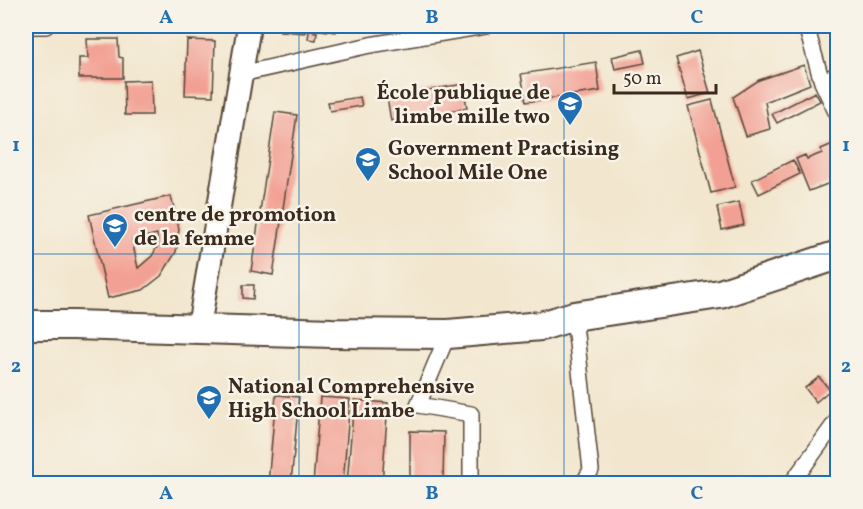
<svg xmlns="http://www.w3.org/2000/svg" width="863" height="509" font-family="Vollkorn,serif">
<style>
.building{fill:#f2a093;fill-rule:evenodd}
.lines{fill:none;stroke-linecap:round;stroke-linejoin:round}
.street-casing{stroke:#564638;stroke-width:18}
.secondary-casing{stroke:#564638;stroke-width:26}
.highway-casing{stroke:#564638;stroke-width:32}
.street{stroke:#fff;stroke-width:15}
.secondary{stroke:#fff;stroke-width:22}
.highway{stroke:#fff;stroke-width:28}
.grid{fill:none;stroke:#1f6fb2;stroke-width:1.5;stroke-opacity:0.55}
.labels{text-anchor:middle;stroke-width:5;stroke-linejoin:round;paint-order:stroke}
.poi-label{font-size:21px;font-weight:bold;fill:#3b2a1e;stroke:#f7f3e8;text-anchor:start}
.neatline{fill:none;stroke:#1f6fb2;stroke-width:2}
.grid-label{font-size:20px;text-anchor:middle;font-weight:bold;fill:#1f6fb2}
</style>
<rect width="100%" height="100%" fill="#f7f3e8"/>
<filter id="ink" filterUnits="userSpaceOnUse"><feTurbulence type="fractalNoise" baseFrequency=".0167" numOctaves="2"/><feDisplacementMap in="SourceGraphic" scale="12" xChannelSelector="R" yChannelSelector="G"/><feConvolveMatrix kernelMatrix="1 2 1 2 8 2 1 2 1" color-interpolation-filters="sRGB"/></filter>
<filter id="wash" filterUnits="userSpaceOnUse"><feTurbulence type="fractalNoise" baseFrequency=".008" numOctaves="4" result="noise"/><feDisplacementMap in="SourceGraphic" scale="24" xChannelSelector="R" yChannelSelector="G"/><feGaussianBlur stdDeviation="1.35" result="paint"/><feColorMatrix in="noise" values="0 0 0 0 0 0 0 0 0 0 0 0 0 0 0 0 0 1.4 0 .05"/><feComposite in="paint" operator="in"/></filter>
<g filter="url(#wash)">
<rect width="100%" height="100%" fill="#f2e6ce"/>
<g id="blocks">
<path class="building" d="M 280,26 L 306,26 L 305,33 L 280,31 Z
M 312,26 L 337,26 L 336,32 L 312,29 Z
M 309,31 L 317,32 L 316,40 L 308,39 Z
M 87,39 L 118,39 L 119,57 L 123,58 L 123,78 L 79,78 L 79,58 L 88,58 Z
M 187,40 L 215,41 L 213,96 L 185,95 Z
M 642,50 L 645,63 L 615,69 L 612,57 Z
M 698,51 L 710,93 L 688,99 L 676,58 Z
M 838,54 L 838,71 L 836,71 L 831,56 Z
M 596,62 L 600,91 L 526,102 L 521,74 Z
M 804,65 L 810,84 L 765,102 L 770,129 L 746,136 L 733,97 L 759,80 Z
M 151,80 L 152,115 L 125,115 L 124,81 Z
M 463,84 L 467,108 L 391,121 L 387,97 Z
M 815,92 L 820,101 L 777,123 L 772,114 Z
M 360,97 L 362,106 L 330,111 L 328,102 Z
M 712,100 L 735,187 L 711,193 L 688,106 Z
M 275,112 L 297,115 L 273,275 L 251,271 Z
M 835,143 L 838,149 L 838,180 L 809,191 L 796,159 L 805,155 L 807,159 L 822,153 L 821,149 Z
M 793,160 L 800,174 L 759,194 L 752,180 Z
M 171,196 L 179,229 L 176,252 L 161,276 L 143,290 L 108,298 L 89,215 ZM 157,234 L 158,245 L 152,256 L 138,268 L 132,240 Z
M 739,202 L 744,225 L 722,230 L 717,207 Z
M 243,285 L 254,285 L 253,299 L 243,298 Z
M 819,377 L 830,390 L 816,402 L 805,388 Z
M 276,395 L 299,397 L 291,484 L 268,484 Z
M 320,397 L 350,399 L 343,484 L 313,484 Z
M 354,400 L 388,403 L 382,484 L 347,484 Z
M 410,431 L 444,432 L 443,484 L 410,484 Z
M 775,478 L 783,484 L 770,484 Z"/>
</g>
</g>
<g filter="url(#ink)">
<use href="#blocks" fill-opacity="0" stroke="#564638" stroke-width="1.5"/>
<g class="lines">
<defs>
<path id="street" d="M 26,26 L 46,26
M 806,26 L 822,82 L 838,116
M 241,74 L 370,45 L 485,26
M 822,82 L 838,74
M 574,316 L 591,470 L 583,484
M 448,334 L 418,405 L 471,414 L 471,484
M 791,484 L 838,419"/>
<path id="secondary" d="M 199,327 L 249,26"/>
<path id="highway" d="M 26,325 L 73,325 L 332,333 L 448,334 L 541,326 L 574,316 L 720,294 L 838,255"/>
</defs>
<use href="#street" class="street-casing"/>
<use href="#secondary" class="secondary-casing"/>
<use href="#highway" class="highway-casing"/>
<use href="#street" class="street"/>
<use href="#secondary" class="secondary"/>
<use href="#highway" class="highway"/>
</g>
</g>
<path class="grid" d="M 299,26 L 299,484M 564,26 L 564,484M 26,254 L 838,254"/>
<defs>
<symbol id="school-pin" viewBox="-11 -11 22 30"><path d="M0 17L-7.5 6A9.5 9.5 0 1 1 7.5 6Z" fill="#1f6fb2" stroke="#f7f3e8"/><path d="M0-5L7-2L0 1L-7-2ZM-4 1L0 2.5L4 1V4Q0 6-4 4Z" fill="#fff"/></symbol>
<symbol id="university-pin" viewBox="-11 -11 22 30"><path d="M0 17L-7.5 6A9.5 9.5 0 1 1 7.5 6Z" fill="#1f6fb2" stroke="#f7f3e8"/><path d="M0-5L7-2L0 1L-7-2ZM-4 1L0 2.5L4 1V4Q0 6-4 4Z" fill="#fff"/></symbol>
</defs>
<g fill-rule="evenodd">
<use href="#school-pin" x="555" y="89" width="30" height="40"/>
<use href="#school-pin" x="353" y="145" width="30" height="40"/>
<use href="#university-pin" x="100" y="211" width="30" height="40"/>
<use href="#school-pin" x="194" y="383" width="30" height="40"/>
</g>
<g class="labels">
<g class="poi-label">
<text x="550" y="99" text-anchor="end">École publique de<tspan x="550" dy="24">limbe mille two</tspan></text>
<text x="388" y="155">Government Practising<tspan x="388" dy="24">School Mile One</tspan></text>
<text x="134" y="221">centre de promotion<tspan x="134" dy="24">de la femme</tspan></text>
<text x="228" y="393">National Comprehensive<tspan x="228" dy="24">High School Limbe</tspan></text>
</g>
</g>
<rect width="863" height="509" fill="none" stroke="#f7f3e8" stroke-width="66"/>
<path d="M614 84v9h102v-9" fill="none" stroke="#3b2a1e" stroke-width="3"/>
<text x="623" y="84" font-size="18" fill="#3b2a1e" stroke="#f7f3e8" stroke-width="4.5" paint-order="stroke">50 m</text>
<rect x="33" y="33" width="797" height="443" class="neatline"/>
<g class="grid-label">
<text x="166" y="23">A</text>
<text x="432" y="23">B</text>
<text x="697" y="23">C</text>
<text x="16" y="151">1</text>
<text x="846" y="151">1</text>
<text x="16" y="372">2</text>
<text x="846" y="372">2</text>
<text x="166" y="499">A</text>
<text x="432" y="499">B</text>
<text x="697" y="499">C</text>
</g>
</svg>
